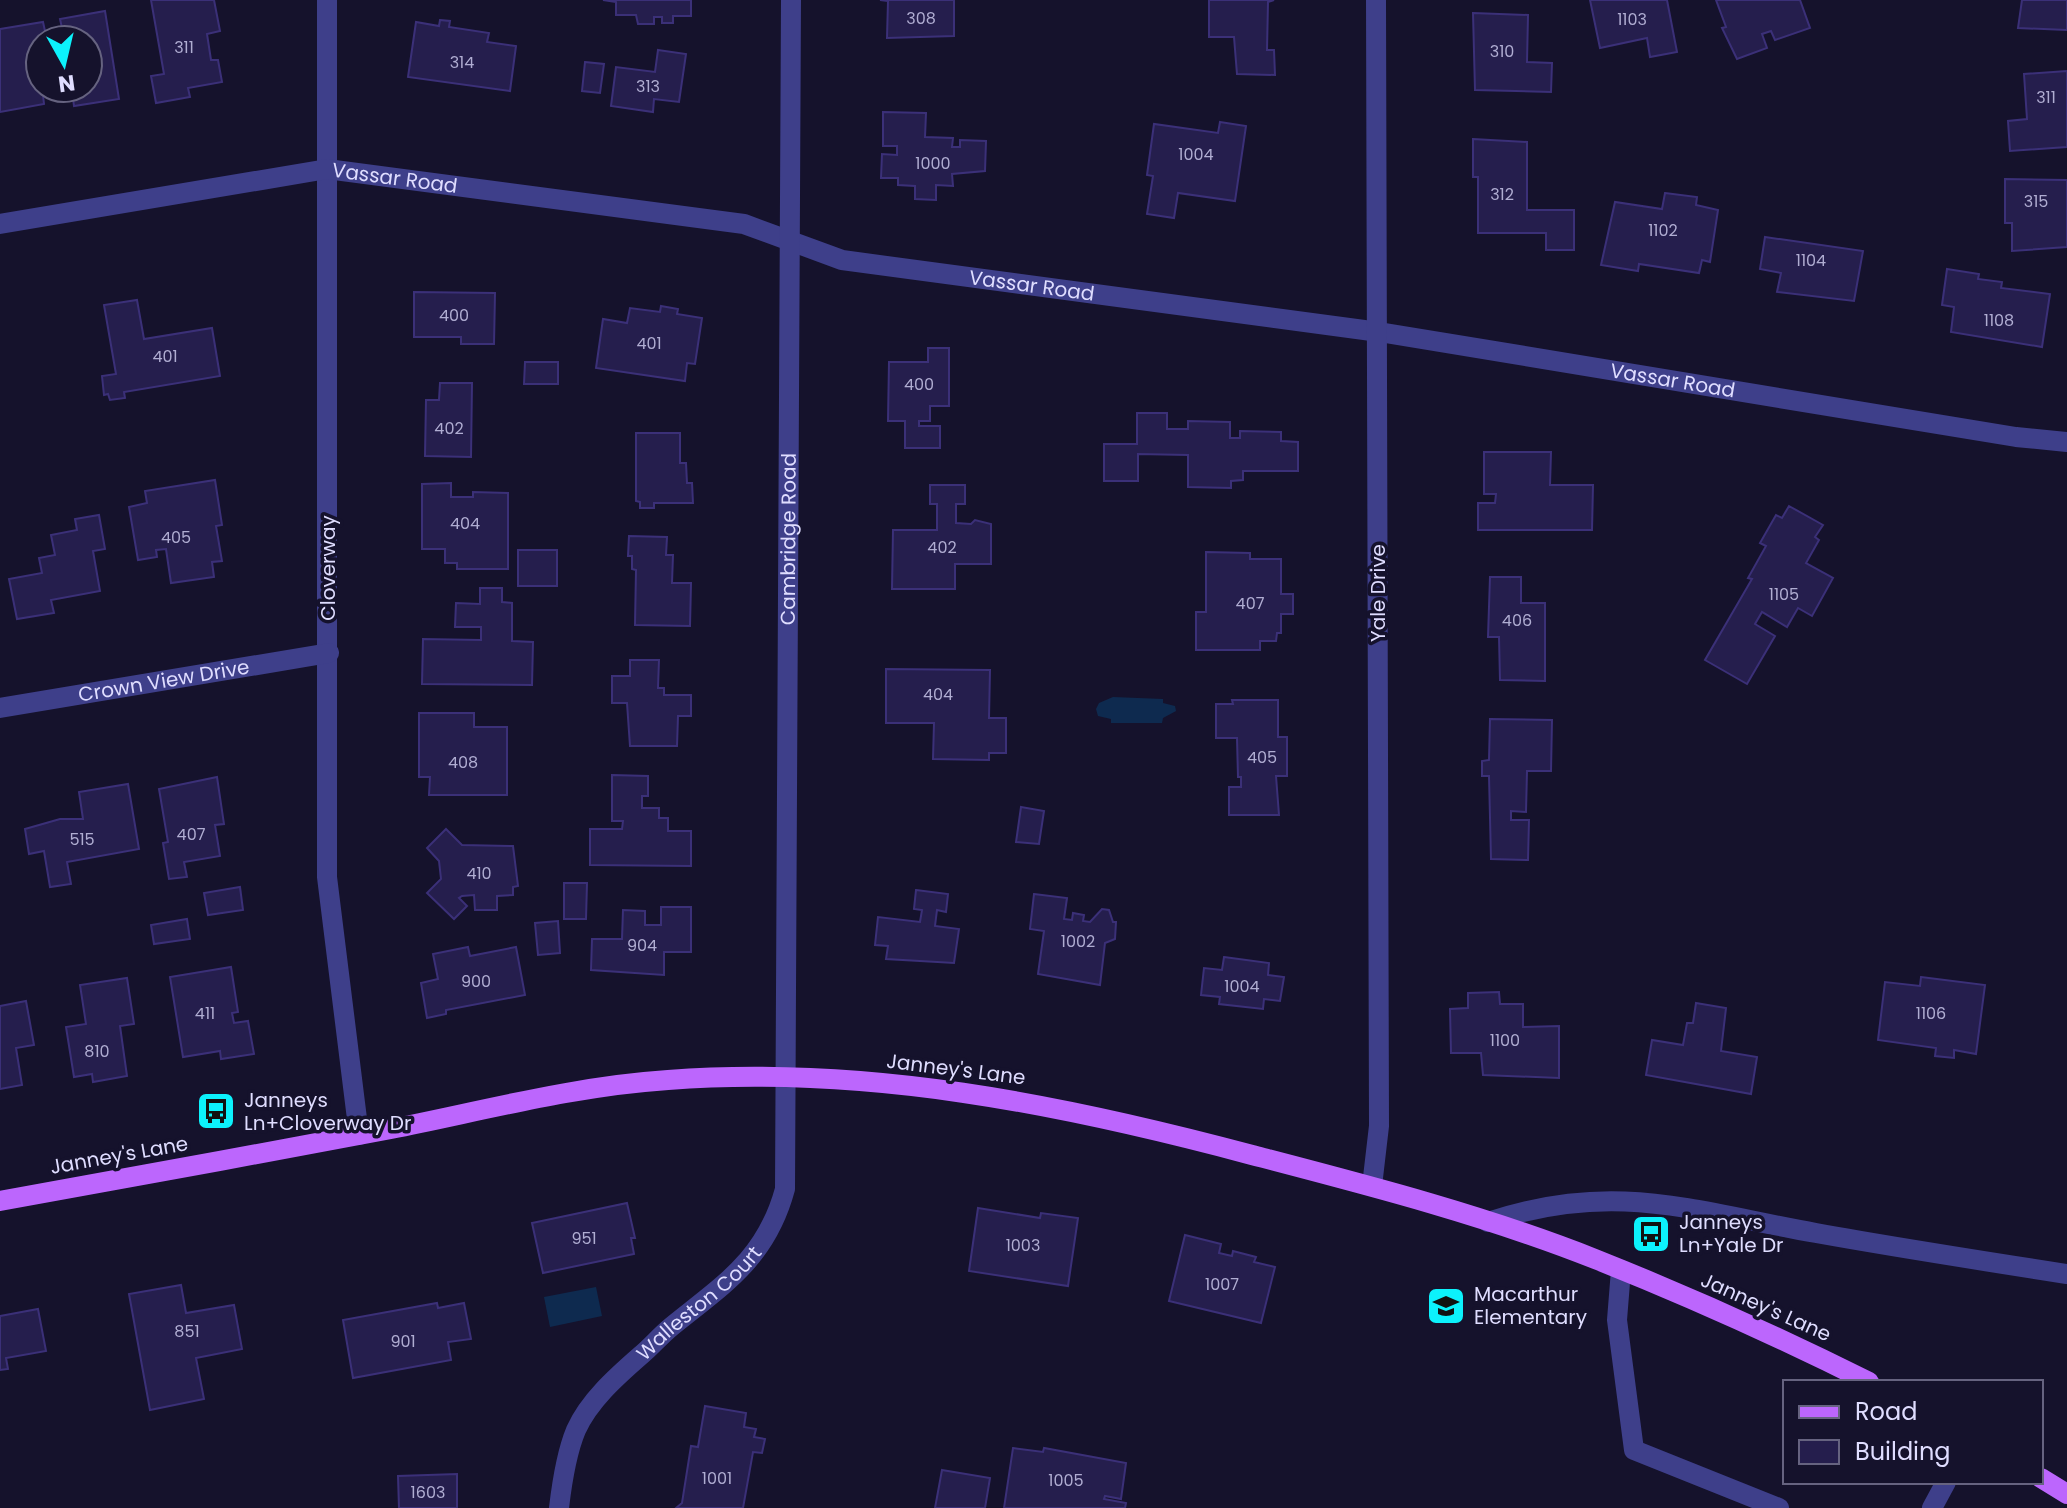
<svg xmlns="http://www.w3.org/2000/svg" width="2067" height="1508" font-family="Poppins,sans-serif">
<style>
.water{fill:#0e2a4f}
.building{fill:#251e4d;stroke:#3b3078;stroke-width:2;fill-rule:evenodd}
.lines{fill:none;stroke-linecap:round;stroke-linejoin:round}
.minor{stroke:#3e3f8a;stroke-width:20}
.major{stroke:#bc66fd;stroke-width:20}
.labels{text-anchor:middle;stroke-width:7;stroke-linejoin:round;paint-order:stroke}
.number-label{font-size:16px;fill:#b0add2}
.street-label{font-size:20px;fill:#dfddff;stroke:#15122c}
.poi-label{font-size:20px;fill:#dfddff;stroke:#15122c;text-anchor:start}
</style>
<rect width="100%" height="100%" fill="#15122c"/>
<g class="water">
<polygon points="1113,697 1163,699 1163,703 1175,706 1176,711 1163,718 1162,723 1111,723 1111,719 1098,716 1096,709 1099,703"/>
<polygon points="596,1287 602,1316 550,1327 544,1297"/>
</g>
<g class="building">
<polygon points="151,0 214,0 220,31 207,34 211,60 218,60 222,82 188,88 190,97 156,103 151,76 164,74"/>
<polygon points="603,0 691,0 691,16 673,16 673,23 662,23 662,17 654,17 654,24 638,24 636,15 616,15 616,2"/>
<polygon points="954,0 954,36 887,38 888,1 880,0"/>
<polygon points="1209,0 1274,0 1268,2 1267,50 1274,50 1275,75 1237,74 1234,37 1209,37"/>
<polygon points="1590,0 1667,0 1677,52 1650,57 1647,38 1600,48"/>
<polygon points="1716,0 1800,0 1810,28 1775,40 1771,31 1762,34 1767,48 1737,59 1722,28 1726,27"/>
<polygon points="2022,0 2067,0 2067,30 2018,28"/>
<path d="M105,11L119,99L74,106L72,90L43,95L44,104L0,112V29L43,22L45,31L62,28L60,19ZM40,40H88V88H40Z"/>
<polygon points="1473,13 1528,15 1527,62 1552,63 1551,92 1475,90"/>
<polygon points="440,20 450,21 449,27 489,33 487,42 516,46 510,91 408,77 416,22 439,26"/>
<polygon points="658,50 686,54 679,102 654,99 653,112 611,106 616,67 655,72"/>
<polygon points="585,62 604,64 600,93 582,91"/>
<polygon points="2067,71 2067,147 2010,151 2008,121 2027,119 2024,74"/>
<polygon points="883,112 926,113 925,137 953,138 952,147 960,147 960,140 986,141 985,171 952,174 953,186 936,185 936,200 915,199 915,186 898,185 898,178 881,178 882,154 897,155 897,146 883,146"/>
<polygon points="1220,122 1246,126 1235,201 1178,193 1174,218 1147,214 1153,176 1147,175 1154,124 1218,133"/>
<polygon points="1473,139 1527,142 1527,210 1574,210 1574,250 1546,250 1546,233 1478,233 1478,177 1473,177"/>
<polygon points="2005,179 2067,180 2067,247 2012,251 2012,223 2005,223"/>
<polygon points="1665,193 1697,197 1696,205 1718,210 1710,262 1702,260 1699,273 1639,264 1638,271 1601,265 1615,202 1662,209"/>
<polygon points="1765,237 1863,251 1854,301 1777,292 1781,273 1760,269"/>
<polygon points="1947,269 1979,274 1978,279 2002,282 2001,288 2050,294 2042,347 1951,332 1954,307 1942,305"/>
<polygon points="414,292 495,293 494,344 461,344 461,337 414,337"/>
<polygon points="137,300 144,339 212,328 220,376 124,392 125,398 110,400 108,394 104,395 102,376 116,374 104,305"/>
<polygon points="661,306 678,309 677,314 702,318 695,364 687,363 685,381 596,368 603,319 627,323 630,308 660,312"/>
<polygon points="928,348 949,348 949,406 930,406 930,421 919,421 919,426 940,426 940,448 905,448 905,421 888,421 889,362 928,362"/>
<polygon points="525,362 558,362 558,384 524,384"/>
<polygon points="440,383 472,383 471,457 425,456 426,400 439,400"/>
<polygon points="1137,413 1167,413 1167,429 1188,429 1188,421 1230,422 1230,438 1240,438 1240,431 1281,432 1281,441 1298,442 1298,471 1243,471 1243,480 1231,481 1231,488 1188,487 1188,455 1138,454 1138,481 1104,481 1104,444 1137,444"/>
<polygon points="636,433 680,433 680,463 686,463 687,483 692,483 693,503 654,503 654,508 640,508 640,502 636,501"/>
<polygon points="1484,452 1551,452 1550,485 1593,485 1592,530 1478,530 1478,503 1495,503 1496,494 1484,494"/>
<polygon points="215,480 222,525 216,526 222,561 212,562 214,577 171,583 166,549 156,550 157,557 138,560 129,507 147,503 145,491"/>
<polygon points="451,483 451,497 473,497 473,492 508,493 508,569 457,569 457,563 445,563 445,549 422,549 422,484"/>
<polygon points="930,485 965,485 965,504 956,504 956,523 971,524 975,520 991,524 991,564 955,564 955,589 892,589 893,530 937,530 937,504 930,504"/>
<polygon points="1789,506 1823,525 1815,537 1819,540 1806,563 1833,578 1812,616 1798,608 1787,627 1762,612 1755,624 1775,636 1747,684 1705,660 1752,579 1748,578 1766,546 1760,543 1776,515 1782,518"/>
<polygon points="99,515 105,549 93,551 100,591 51,600 54,613 17,619 9,579 42,573 39,558 55,555 51,535 77,530 75,519"/>
<polygon points="629,536 667,537 666,555 673,555 672,583 691,583 690,626 635,625 636,570 632,569 632,556 628,556"/>
<rect x="518" y="550" width="39" height="36"/>
<polygon points="1206,552 1250,553 1250,559 1281,559 1281,594 1293,594 1293,614 1281,614 1281,633 1277,633 1276,641 1260,641 1260,650 1196,650 1196,612 1206,612"/>
<polygon points="1490,577 1521,577 1521,603 1545,603 1545,681 1500,680 1499,637 1488,637"/>
<polygon points="480,588 502,588 502,602 512,603 512,641 533,642 532,685 422,684 423,639 481,640 481,627 455,627 456,603 480,604"/>
<polygon points="630,660 659,660 658,688 664,688 664,695 691,695 691,716 678,716 677,746 630,746 627,703 612,703 612,676 630,676"/>
<polygon points="886,669 990,670 989,718 1006,718 1006,753 989,753 989,760 933,759 934,723 886,723"/>
<polygon points="1232,700 1278,700 1278,737 1287,737 1287,776 1276,776 1279,815 1229,815 1229,787 1241,787 1241,777 1238,777 1237,738 1216,738 1216,704 1233,704"/>
<polygon points="419,713 474,713 474,727 507,727 507,795 429,795 430,777 419,777"/>
<polygon points="1490,719 1552,720 1551,771 1527,771 1526,812 1511,811 1511,820 1529,820 1528,860 1491,859 1489,776 1482,776 1482,761 1489,760"/>
<polygon points="612,775 648,776 648,796 642,796 642,808 659,808 659,818 668,818 668,831 691,831 691,866 590,865 590,829 622,829 623,821 612,821"/>
<polygon points="217,777 224,824 215,825 220,856 184,862 187,877 169,879 163,843 168,842 159,789"/>
<polygon points="128,784 139,849 67,862 71,884 50,887 44,851 29,854 25,829 60,819 83,819 79,792"/>
<polygon points="1021,807 1044,811 1039,844 1016,842"/>
<polygon points="446,829 462,845 513,846 518,886 513,887 513,895 497,896 497,910 475,910 474,895 462,896 459,898 467,906 454,919 427,893 441,879 439,861 427,848"/>
<polygon points="564,883 587,883 586,919 564,919"/>
<polygon points="240,887 243,910 208,915 204,893"/>
<polygon points="916,890 948,894 946,912 937,910 935,926 959,929 954,963 886,959 888,946 875,945 878,917 920,922 922,910 914,909"/>
<polygon points="1034,894 1067,898 1064,919 1072,920 1073,913 1084,915 1083,921 1090,922 1102,909 1109,910 1113,922 1116,922 1115,939 1105,943 1100,985 1038,974 1044,931 1030,929"/>
<polygon points="661,907 691,907 691,952 664,952 664,975 591,970 592,939 622,939 623,910 645,911 645,925 661,925"/>
<polygon points="187,919 190,939 154,944 151,925"/>
<polygon points="558,921 560,953 538,955 535,923"/>
<polygon points="468,947 470,956 516,947 525,995 446,1010 446,1014 427,1018 421,983 438,979 433,954"/>
<polygon points="1224,957 1269,963 1268,975 1284,977 1280,1001 1264,999 1263,1009 1219,1004 1220,997 1201,995 1204,968 1222,970"/>
<polygon points="231,967 238,1012 232,1013 234,1023 248,1021 254,1054 221,1059 220,1051 183,1057 170,977"/>
<polygon points="1921,977 1985,985 1976,1054 1954,1050 1954,1058 1935,1056 1936,1048 1878,1040 1885,982 1920,986"/>
<polygon points="127,978 134,1024 120,1026 127,1076 93,1082 92,1074 74,1077 66,1027 86,1024 80,985"/>
<polygon points="1499,992 1500,1004 1523,1004 1523,1027 1559,1026 1559,1078 1483,1075 1481,1053 1451,1053 1450,1009 1468,1008 1468,993"/>
<polygon points="26,1001 34,1045 16,1048 22,1085 0,1089 0,1006"/>
<polygon points="1696,1003 1726,1008 1721,1051 1757,1057 1751,1094 1646,1075 1652,1040 1683,1045 1687,1023 1693,1023"/>
<polygon points="627,1203 635,1238 631,1238 634,1254 543,1273 532,1223"/>
<polygon points="978,1208 1040,1218 1041,1213 1078,1218 1068,1286 969,1271"/>
<polygon points="1185,1235 1221,1244 1219,1253 1232,1256 1233,1251 1256,1257 1254,1262 1275,1267 1261,1323 1169,1301"/>
<polygon points="181,1285 186,1313 234,1305 242,1349 196,1358 204,1399 150,1410 129,1294"/>
<polygon points="437,1303 438,1308 464,1303 471,1339 448,1342 451,1360 353,1378 343,1320"/>
<polygon points="38,1309 46,1351 6,1358 8,1369 0,1370 0,1316"/>
<polygon points="705,1406 746,1413 744,1427 756,1429 754,1437 765,1439 762,1453 753,1452 743,1508 676,1508 682,1503 691,1446 698,1447"/>
<polygon points="1013,1448 1043,1452 1044,1448 1126,1463 1121,1499 1105,1496 1104,1499 1126,1503 1125,1508 1004,1508"/>
<polygon points="942,1470 990,1478 985,1508 935,1508"/>
<polygon points="457,1474 457,1508 399,1508 398,1476"/>
</g>
<g class="lines">
<g class="minor">
<polyline points="327,0 327,877 359,1135"/>
<path id="s1" d="M0,224L327,169L744,224L842,260L1379,332L2016,437L2067,442"/>
<path id="s2" d="M0,708L329,653"/>
<polyline points="1372,1186 1379,1126 1376,0"/>
<path d="M1488,1222C1614,1180 1692,1211 1816,1233C1899,1248 1983,1261 2067,1274"/>
<polyline points="1621,1270 1617,1320 1634,1450 1779,1508"/>
<path id="s3" d="M559,1508C562,1482 566,1454 576,1430C589,1401 616,1377 640,1356C651,1347 660,1336 671,1327C724,1284 766,1259 785,1189L791,0"/>
<polyline points="1932,1508 1946,1482"/>
</g>
<g class="major">
<path d="M0,1201C130,1177 261,1154 391,1129C482,1111 575,1086 668,1080C866,1065 1061,1104 1252,1155C1367,1185 1484,1215 1595,1259C1688,1296 1779,1337 1869,1382"/>
<polyline points="2041,1478 2067,1494"/>
</g>
</g>
<defs>
<symbol id="bus-square" viewBox="-11 -11 22 22"><rect x="-9" y="-9" width="18" height="18" rx="4" fill="#0cf2fc" stroke="#15122c"/><path d="M-5-6H5V4H4V6H2V4H-2V6H-4V4H-5ZM-3.5-4V0h7V-4ZM-3.5 1.2v1.5H-2V1.2ZM2 1.2v1.5H3.5V1.2Z" fill="#111"/></symbol>
<symbol id="school-square" viewBox="-11 -11 22 22"><rect x="-9" y="-9" width="18" height="18" rx="4" fill="#0cf2fc" stroke="#15122c"/><path d="M0-5L7-2L0 1L-7-2ZM-4 1L0 2.5L4 1V4Q0 6-4 4Z" fill="#111"/></symbol>
</defs>
<g fill-rule="evenodd">
<use href="#bus-square" x="194" y="1089" width="44" height="44"/>
<use href="#bus-square" x="1629" y="1212" width="44" height="44"/>
<use href="#school-square" x="1424" y="1284" width="44" height="44"/>
</g>
<g class="labels">
<g class="number-label">
<text x="921" y="24">308</text>
<text x="1632" y="25">1103</text>
<text x="184" y="53">311</text>
<text x="1502" y="57">310</text>
<text x="462" y="68">314</text>
<text x="648" y="92">313</text>
<text x="2046" y="103">311</text>
<text x="1196" y="160">1004</text>
<text x="933" y="169">1000</text>
<text x="1502" y="200">312</text>
<text x="2036" y="207">315</text>
<text x="1663" y="236">1102</text>
<text x="1811" y="266">1104</text>
<text x="454" y="321">400</text>
<text x="1999" y="326">1108</text>
<text x="649" y="349">401</text>
<text x="165" y="362">401</text>
<text x="919" y="390">400</text>
<text x="449" y="434">402</text>
<text x="465" y="529">404</text>
<text x="176" y="543">405</text>
<text x="942" y="553">402</text>
<text x="1784" y="600">1105</text>
<text x="1250" y="609">407</text>
<text x="1517" y="626">406</text>
<text x="938" y="700">404</text>
<text x="1262" y="763">405</text>
<text x="463" y="768">408</text>
<text x="191" y="840">407</text>
<text x="82" y="845">515</text>
<text x="479" y="879">410</text>
<text x="1078" y="947">1002</text>
<text x="642" y="951">904</text>
<text x="476" y="987">900</text>
<text x="1242" y="992">1004</text>
<text x="205" y="1019">411</text>
<text x="1931" y="1019">1106</text>
<text x="1505" y="1046">1100</text>
<text x="97" y="1057">810</text>
<text x="584" y="1244">951</text>
<text x="1023" y="1251">1003</text>
<text x="1222" y="1290">1007</text>
<text x="187" y="1337">851</text>
<text x="403" y="1347">901</text>
<text x="717" y="1484">1001</text>
<text x="1066" y="1486">1005</text>
<text x="428" y="1498">1603</text>
</g>
<g class="street-label">
<text dy="7" stroke="none"><textPath href="#s1" startOffset="400">Vassar Road</textPath></text>
<text dy="7" stroke="none"><textPath href="#s1" startOffset="1048">Vassar Road</textPath></text>
<text dy="7" stroke="none"><textPath href="#s1" startOffset="1696">Vassar Road</textPath></text>
<text dy="7" stroke="none"><textPath href="#s3" startOffset="1054">Cambridge Road</textPath></text>
<text transform="translate(328 568) rotate(-90)" y="7">Cloverway</text>
<text transform="translate(1378 593) rotate(-90)" y="7">Yale Drive</text>
<text dy="7" stroke="none"><textPath href="#s2" startOffset="166">Crown View Drive</textPath></text>
<text transform="translate(956 1069) rotate(7)" y="7">Janney's Lane</text>
<text transform="translate(119 1155) rotate(-10)" y="7">Janney's Lane</text>
<text dy="7" stroke="none"><textPath href="#s3" startOffset="258">Walleston Court</textPath></text>
<text transform="translate(1766 1307) rotate(24)" y="7">Janney's Lane</text>
</g>
<g class="poi-label">
<text x="244" y="1107">Janneys<tspan x="244" dy="23">Ln+Cloverway Dr</tspan></text>
<text x="1679" y="1229">Janneys<tspan x="1679" dy="23">Ln+Yale Dr</tspan></text>
<text x="1474" y="1301">Macarthur<tspan x="1474" dy="23">Elementary</tspan></text>
</g>
</g>
<rect x="1783" y="1380" width="260" height="104" fill="#15122c" stroke="#666380" stroke-width="2"/>
<rect x="1799" y="1406" width="40" height="12" fill="#bc66fd" stroke="#666380" stroke-width="2"/>
<text x="1855" y="1420" font-size="24" fill="#dfddff">Road</text>
<rect x="1799" y="1440" width="40" height="24" fill="#251e4d" stroke="#666380" stroke-width="2"/>
<text x="1855" y="1460" font-size="24" fill="#dfddff">Building</text>
<g transform="translate(64 64) rotate(172)"><circle r="38" fill="#15122c" stroke="#666380" stroke-width="2"/>
<path d="M0-6L14 30L0 20L-14 30Z" fill="#0cf2fc"/>
<text y="-12" font-size="22" font-weight="bold" text-anchor="middle" fill="#dfddff">N</text>
</g>
</svg>
